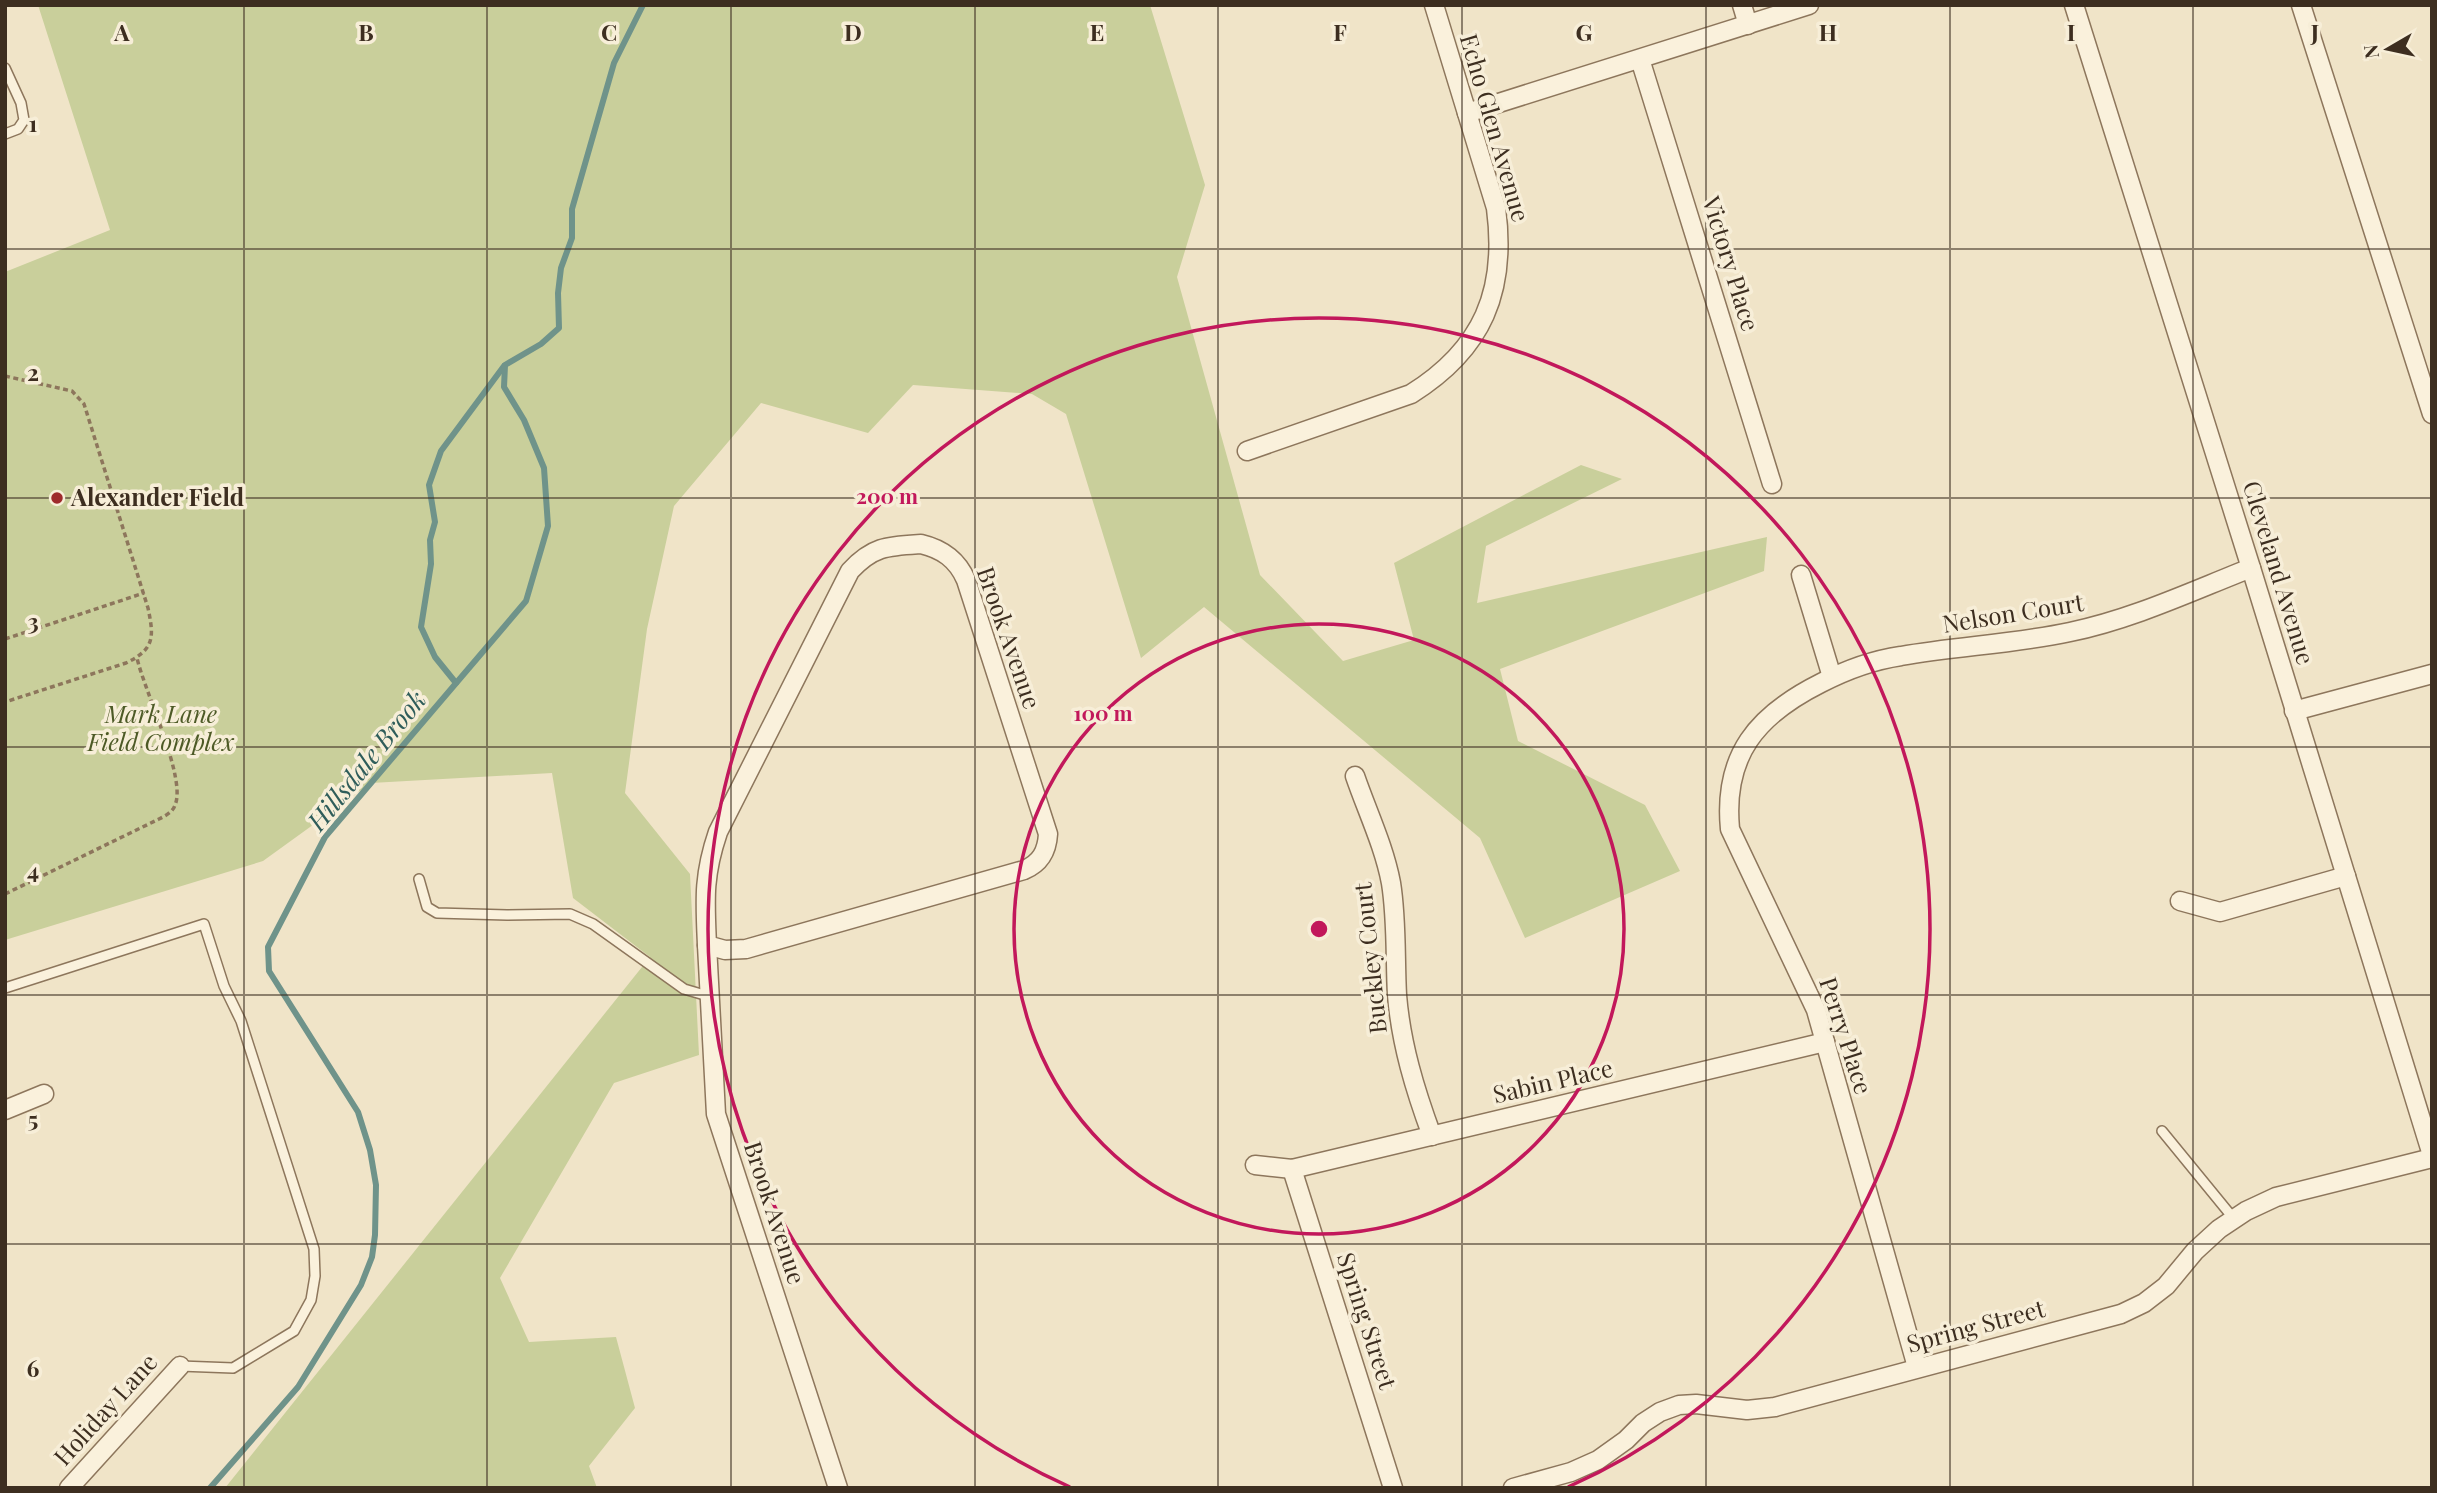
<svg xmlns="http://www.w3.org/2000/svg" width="2437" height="1493" font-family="'Playfair Display',serif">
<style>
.green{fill:#c9cf9b}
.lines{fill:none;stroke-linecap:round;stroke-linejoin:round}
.stream{stroke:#6f938a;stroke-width:6}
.lane-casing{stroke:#8d765c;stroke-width:12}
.street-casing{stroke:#8d765c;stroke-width:21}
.path{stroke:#8d765c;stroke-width:3.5;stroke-dasharray:5 3.5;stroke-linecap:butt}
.lane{stroke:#faf1dc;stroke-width:9}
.street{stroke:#faf1dc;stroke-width:18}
.grid{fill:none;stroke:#3d2e20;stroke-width:2;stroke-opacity:0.55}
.ring{fill:none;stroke:#c2185b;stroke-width:3.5}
.poi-dot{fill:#9e2a2b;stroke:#f7eed8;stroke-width:2.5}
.labels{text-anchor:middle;stroke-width:7;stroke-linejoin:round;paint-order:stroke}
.street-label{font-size:24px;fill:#3d2e20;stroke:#f7eed8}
.poi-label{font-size:24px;font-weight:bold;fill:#3d2e20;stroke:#f7eed8;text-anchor:start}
.park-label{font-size:24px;font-style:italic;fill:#4d5a26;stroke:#f7eed8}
.water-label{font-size:26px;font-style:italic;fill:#2f5d5a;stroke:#f7eed8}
.grid-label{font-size:23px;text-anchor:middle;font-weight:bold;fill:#3d2e20;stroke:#f7eed8;stroke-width:7;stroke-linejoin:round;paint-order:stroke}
.centre{fill:#c2185b;stroke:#f7eed8;stroke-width:3.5}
.ring-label{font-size:21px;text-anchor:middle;font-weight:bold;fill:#c2185b;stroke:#f7eed8;stroke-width:7;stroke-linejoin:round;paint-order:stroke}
</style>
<rect width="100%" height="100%" fill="#f0e4c8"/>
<polygon class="green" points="38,5 1150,5 1205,185 1177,277 1260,575 1343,661 1414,640 1394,563 1581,465 1622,479 1486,546 1477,603 1767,537 1764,571 1500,669 1518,741 1645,805 1680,871 1525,938 1480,838 1204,607 1141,658 1066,414 1032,394 913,385 868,433 761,403 674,506 647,629 625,793 690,874 699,1055 614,1083 500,1278 529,1342 616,1337 635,1408 589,1466 597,1488 225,1488 650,957 573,898 552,773 371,783 263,861 5,940 5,272 110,230"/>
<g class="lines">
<g class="stream">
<polyline points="456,683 435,657 421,627 431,564 430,540 435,522 429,485 441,451 504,366"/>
<polyline points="210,1488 298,1387 361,1285 372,1257 375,1235 376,1185 370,1150 358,1112 269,971 268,947 325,837 526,601 548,526 544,468 524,420 504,387 505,365 541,344 559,328 558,293 561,268 572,238 572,209 614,63 643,5"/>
</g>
<defs>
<g id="lane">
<polyline points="5,68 21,103 24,120 18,129 5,134"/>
<polyline points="419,879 427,907 437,913 507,915 570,914 593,924 684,989 708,996"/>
<polyline points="5,988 204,924 224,986 241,1021 314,1249 315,1276 311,1300 294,1331 233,1368 180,1366"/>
<polyline points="2162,1131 2234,1219"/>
</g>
<g id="street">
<polyline points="1742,5 1748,25"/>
<polyline points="2074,5 2251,568 2432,1155"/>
<polyline points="2301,5 2432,414"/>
<polyline points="1640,59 1772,484"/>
<polyline points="1467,113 1809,5"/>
<path d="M1247,451L1411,394C1483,349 1507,291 1496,208L1434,5"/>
<path d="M921,544C942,549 957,559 966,580L1048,834C1047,851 1041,863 1024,870L746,949L725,950L707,945C705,900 703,876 718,832L850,571C873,546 888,546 921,544Z"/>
<polyline points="1801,575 1832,677"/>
<polyline points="2294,711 2432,674"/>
<path d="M1355,776C1367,811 1384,846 1391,883C1397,920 1395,958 1397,995C1401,1044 1415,1090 1432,1136"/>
<polyline points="2180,901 2220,912 2346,876"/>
<polyline points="707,945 716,1114 838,1488"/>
<polyline points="5,1110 44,1094"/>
<polyline points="1255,1165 1292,1169 1825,1042"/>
<polyline points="1292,1169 1393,1488"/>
<path d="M1917,1367L1816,1010L1730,829C1723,755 1757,715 1821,683C1846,670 1874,660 1901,656C1958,646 2014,644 2070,632C2133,619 2192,591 2251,568"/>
<polyline points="69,1488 180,1366"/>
<polyline points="1513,1488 1571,1472 1598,1460 1626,1440 1643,1423 1660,1412 1679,1405 1696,1404 1747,1410 1775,1407 2121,1314 2144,1303 2166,1286 2195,1251 2219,1229 2246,1211 2276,1197 2432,1158"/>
</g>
</defs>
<use href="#lane" class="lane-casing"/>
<use href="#street" class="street-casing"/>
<g class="path">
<path d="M5,376L72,391L84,404L148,608C154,637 155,649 126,663L5,702"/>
<polyline points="5,639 144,593"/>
<path d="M5,894L159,819C165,816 173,812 175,805C187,779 144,690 137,658"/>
</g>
<use href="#lane" class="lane"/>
<use href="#street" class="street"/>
</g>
<path class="grid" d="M244,5V1488M487,5V1488M731,5V1488M975,5V1488M1218,5V1488M1462,5V1488M1706,5V1488M1950,5V1488M2193,5V1488M5,249H2432M5,498H2432M5,747H2432M5,995H2432M5,1244H2432"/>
<g class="ring">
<circle cx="1319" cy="929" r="305"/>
<path d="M1070 1487A611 611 0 1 1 1568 1487"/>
</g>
<circle class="poi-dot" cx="57" cy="498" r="7"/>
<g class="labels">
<g class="street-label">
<text transform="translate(1494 128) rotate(74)" y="8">Echo Glen Avenue</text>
<text transform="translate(1730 264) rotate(73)" y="8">Victory Place</text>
<text transform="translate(2278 573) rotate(73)" y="8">Cleveland Avenue</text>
<text transform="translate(2013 614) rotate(-9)" y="8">Nelson Court</text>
<text transform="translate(1008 638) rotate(71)" y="8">Brook Avenue</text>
<text transform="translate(1371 958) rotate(-96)" y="8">Buckley Court</text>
<text transform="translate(1845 1036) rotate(72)" y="8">Perry Place</text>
<text transform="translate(1553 1082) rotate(-13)" y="8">Sabin Place</text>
<text transform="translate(774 1213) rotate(72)" y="8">Brook Avenue</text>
<text transform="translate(1366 1321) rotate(72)" y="8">Spring Street</text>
<text transform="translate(1976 1327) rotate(-15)" y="8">Spring Street</text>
<text transform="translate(106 1410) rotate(-48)" y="8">Holiday Lane</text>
</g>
<g class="poi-label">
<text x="71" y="506">Alexander Field</text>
</g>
<g class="park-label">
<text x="161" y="723">Mark Lane<tspan x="161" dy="28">Field Complex</tspan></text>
</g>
<g class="water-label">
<text transform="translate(367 761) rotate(-51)" y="9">Hillsdale Brook</text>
</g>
</g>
<g class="grid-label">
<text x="122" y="41">A</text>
<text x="366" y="41">B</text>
<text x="609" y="41">C</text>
<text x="853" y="41">D</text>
<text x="1097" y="41">E</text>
<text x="1340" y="41">F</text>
<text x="1584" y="41">G</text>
<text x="1828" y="41">H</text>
<text x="2071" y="41">I</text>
<text x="2315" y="41">J</text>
<text x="33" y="132">1</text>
<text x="33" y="381">2</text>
<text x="33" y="630">3</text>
<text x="33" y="879">4</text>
<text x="33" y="1128">5</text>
<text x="33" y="1377">6</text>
</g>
<circle cx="1319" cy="929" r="10" class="centre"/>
<g class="ring-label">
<text x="887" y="504">200 m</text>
<text x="1103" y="721">100 m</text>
</g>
<rect width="2437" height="1493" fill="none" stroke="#3d2e20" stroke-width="14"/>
<g transform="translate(2388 49) rotate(261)" stroke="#f7eed8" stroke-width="5" paint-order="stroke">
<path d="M0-5L12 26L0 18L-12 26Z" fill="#3d2e20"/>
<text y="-10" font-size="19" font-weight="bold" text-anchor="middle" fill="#3d2e20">N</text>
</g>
</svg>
